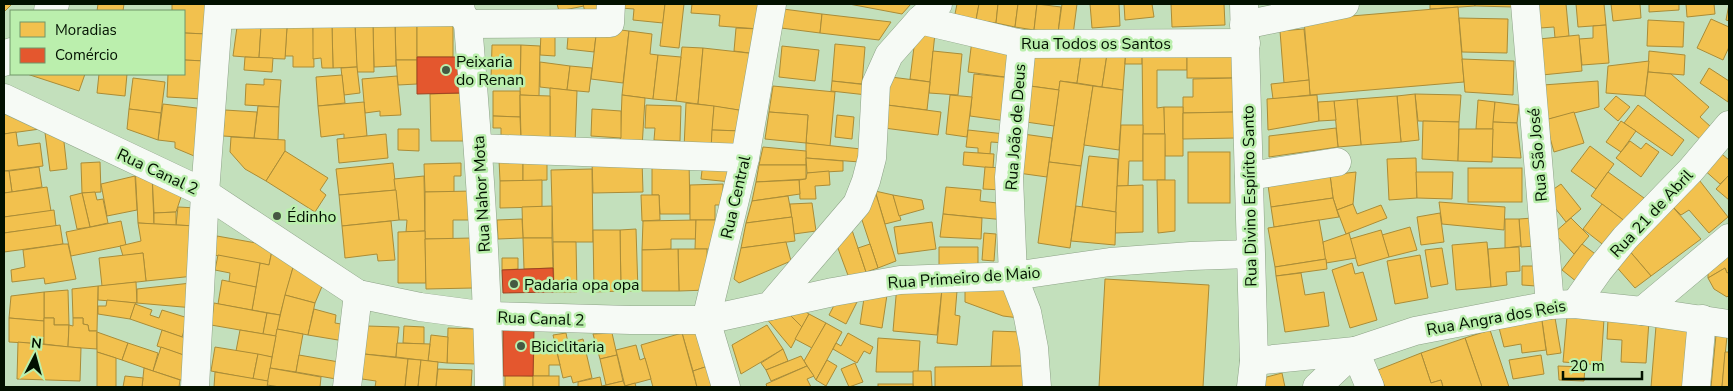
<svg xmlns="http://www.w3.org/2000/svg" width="1733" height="391" font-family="'Nunito Sans',sans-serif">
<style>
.homes{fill:#f2c14e;stroke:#aa8c37}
.shops{fill:#e4572e;stroke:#a04220}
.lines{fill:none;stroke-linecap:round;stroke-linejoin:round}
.minor-casing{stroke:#8da387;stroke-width:29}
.minor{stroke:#f6faf5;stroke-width:28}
.poi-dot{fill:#465942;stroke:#bbefad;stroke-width:2}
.labels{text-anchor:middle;stroke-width:5;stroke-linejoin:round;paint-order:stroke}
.street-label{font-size:16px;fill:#021100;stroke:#bbefad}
.poi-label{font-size:16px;fill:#021100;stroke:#bbefad;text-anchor:start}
</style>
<rect width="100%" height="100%" fill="#c3e0bc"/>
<g class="homes">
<polygon points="4,4 12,4 4,12"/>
<polygon points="98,4 124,4 123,11 97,11"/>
<polygon points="172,4 209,4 207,34 184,33 184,11 172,11"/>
<polygon points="557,4 583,4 584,6 559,11"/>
<polygon points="583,4 606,4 607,12 585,12"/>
<polygon points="621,4 665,4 663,23 633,20 634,9 621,8"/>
<polygon points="665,4 684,4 679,48 660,46"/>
<polygon points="692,4 761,4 759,29 719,26 720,15 691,13"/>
<polygon points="849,4 911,4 902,14"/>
<polygon points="957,4 979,4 976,20 955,14"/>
<polygon points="979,4 998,4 996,23 976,20"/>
<polygon points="998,4 1018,4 1015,27 996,23"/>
<polygon points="1018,4 1037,4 1034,30 1015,27"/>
<polygon points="1037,4 1061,7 1058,33 1034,30"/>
<polygon points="1062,4 1077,4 1073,35 1058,33"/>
<polygon points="1090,4 1119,4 1120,26 1092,28"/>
<polygon points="1124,4 1152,4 1154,17 1125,20"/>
<polygon points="1171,4 1224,4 1225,25 1172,27"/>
<polygon points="1430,4 1475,4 1475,6 1430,9"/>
<polygon points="1475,4 1514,4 1514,7 1475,6"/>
<polygon points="1536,4 1566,4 1569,36 1555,38 1554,27 1540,28"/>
<polygon points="1576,4 1604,4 1606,25 1578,27"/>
<polygon points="1611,4 1640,4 1641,18 1613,21"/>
<polygon points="1649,4 1679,4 1679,10 1649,12"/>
<polygon points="1686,4 1714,4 1715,14 1687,17"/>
<polygon points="1729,4 1729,21 1726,20"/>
<polygon points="1458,7 1464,82 1310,95 1304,20"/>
<polygon points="783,9 822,14 820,33 781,28"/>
<polygon points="822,14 891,22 879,40 820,33"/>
<polygon points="1459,18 1508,19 1507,53 1462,52"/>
<polygon points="1711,19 1729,27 1729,47 1723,60 1697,48"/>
<polygon points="1648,20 1684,22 1683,47 1647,46"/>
<polygon points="395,24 417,25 417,60 396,60"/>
<polygon points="395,24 396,66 374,67 373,25"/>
<polygon points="453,24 453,57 417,57 417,25"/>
<polygon points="569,24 597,27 594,52 567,49"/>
<polygon points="355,25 373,25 374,72 357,72"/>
<polygon points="355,25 357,67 333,68 332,26"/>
<polygon points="1606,25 1609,63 1582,65 1579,39 1593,38 1593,26"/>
<polygon points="313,26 314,67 293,67 293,56 285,56 287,27"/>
<polygon points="313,26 332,26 333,68 322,68 321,58 313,59"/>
<polygon points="237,27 261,27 259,58 233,56"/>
<polygon points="261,27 287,27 285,59 259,58"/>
<polygon points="597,27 629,31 623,83 591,79"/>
<polygon points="736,28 759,29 757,54 734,51"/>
<polygon points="1304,29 1309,80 1284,83 1280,31"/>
<polygon points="629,31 652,34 650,54 658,55 653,99 622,95"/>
<polygon points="916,31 935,33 930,82 910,79"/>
<polygon points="184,33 207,34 205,61 184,60"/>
<polygon points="541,33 555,33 555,56 540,55"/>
<polygon points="1579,35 1582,71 1542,75 1539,39"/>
<polygon points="972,40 1015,50 1012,78 968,72"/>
<polygon points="835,44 865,47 862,84 832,81"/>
<polygon points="492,45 521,45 520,81 491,80"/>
<polygon points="521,45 540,46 539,96 520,95"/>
<polygon points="782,46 819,50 815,81 779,77"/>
<polygon points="682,47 703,48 698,104 676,101"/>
<polygon points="703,48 757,54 745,111 698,104"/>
<polygon points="1082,48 1077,83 1060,81 1059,90 1030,86 1036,49"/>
<polygon points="1082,48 1108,48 1102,87 1077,83"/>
<polygon points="1108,48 1126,48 1123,90 1102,87"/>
<polygon points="1126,48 1142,48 1142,64 1125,64"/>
<polygon points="1142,48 1187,48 1187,70 1157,70 1157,108 1164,107 1165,134 1143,134"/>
<rect x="1187" y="48" width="47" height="30"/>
<polygon points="933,51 962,54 958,95 929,93"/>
<polygon points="1649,51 1685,55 1684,75 1648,72"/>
<polygon points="658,55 681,57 676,101 653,99"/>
<polygon points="245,57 273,58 272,72 244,70"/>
<polygon points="1462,59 1514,61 1513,95 1465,92"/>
<polygon points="184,60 205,61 203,99 167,97 168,74 184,74"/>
<polygon points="396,60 417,60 417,84 398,85"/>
<polygon points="1649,61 1645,96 1606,93 1608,66"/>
<polygon points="540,62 570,66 567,90 540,87"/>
<polygon points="570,66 592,68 589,92 567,90"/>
<polygon points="357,67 360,93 344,95 341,68"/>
<polygon points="1709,68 1729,81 1728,102 1700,83"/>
<polygon points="1648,72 1671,74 1709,107 1700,117 1711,127 1700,139 1645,96"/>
<polygon points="27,74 85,74 79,91"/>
<polygon points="99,74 127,74 125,96 97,93"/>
<polygon points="974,74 1012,78 1007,121 970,116"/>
<polygon points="342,75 345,103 318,106 316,77"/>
<polygon points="397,76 401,115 380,116 380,111 365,113 362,79"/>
<polygon points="891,77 930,82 927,110 887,105"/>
<polygon points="133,78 165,82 161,113 129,109"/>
<polygon points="1234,78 1235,112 1183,113 1183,97 1193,97 1193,79"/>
<polygon points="264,79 281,80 279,107 245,105 246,84 264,85"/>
<polygon points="1309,80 1310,95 1273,99 1271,84"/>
<polygon points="832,81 868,85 867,95 831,91"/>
<polygon points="1060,81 1093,86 1081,166 1049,162"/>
<polygon points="1598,81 1599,107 1545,120 1543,85"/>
<polygon points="773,86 835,92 830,146 806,143 808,115 769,112"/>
<polygon points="1030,86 1059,90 1054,126 1026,122"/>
<polygon points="1093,86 1123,90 1119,150 1084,145"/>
<polygon points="550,88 577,91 575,144 550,143"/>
<polygon points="493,91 520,91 520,117 493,116"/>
<polygon points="463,93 464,141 431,141 430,94"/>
<polygon points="1415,94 1461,95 1459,122 1418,121"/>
<polygon points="1415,94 1419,140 1401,142 1397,96"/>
<polygon points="520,95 550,96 550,143 521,141"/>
<polygon points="622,95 645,98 642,148 620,147"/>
<polygon points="950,95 972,97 967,137 946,134"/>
<polygon points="1317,95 1319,121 1268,130 1267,99"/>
<polygon points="1397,96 1401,142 1361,145 1357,99"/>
<polygon points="1616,96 1630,107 1618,121 1604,109"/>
<polygon points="1357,99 1361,145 1338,147 1334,101"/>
<polygon points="1478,100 1495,102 1493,129 1476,129"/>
<polygon points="1334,101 1336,120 1319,121 1318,102"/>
<polygon points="364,102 367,136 344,139 344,134 321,137 318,106"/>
<polygon points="1495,102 1519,105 1517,123 1493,122"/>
<polygon points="686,103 714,106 711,150 684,149"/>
<polygon points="163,104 205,109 199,158 175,148 175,142 158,140"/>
<polygon points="646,105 681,106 680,141 654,140 655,128 645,128"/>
<polygon points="887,105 941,112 938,135 884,128"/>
<polygon points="1638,105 1684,140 1672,156 1624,123"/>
<polygon points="4,106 40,129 4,134"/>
<polygon points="258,106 279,107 278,140 254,138"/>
<polygon points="714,106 745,111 742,131 712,130"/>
<polygon points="1164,107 1183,107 1183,156 1165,156"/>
<polygon points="129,109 161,113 158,140 127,129"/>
<polygon points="592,109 621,111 621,138 591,136"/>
<polygon points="225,110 257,112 254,138 223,136"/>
<polygon points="769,112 808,115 806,143 765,139"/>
<polygon points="1235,112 1236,138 1183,139 1183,113"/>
<polygon points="1574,112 1584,143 1554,152 1545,120"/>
<polygon points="837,115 854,117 852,139 835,137"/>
<polygon points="493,116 520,117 521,141 501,140 501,128 493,128"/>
<polygon points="1423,121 1459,122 1458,161 1422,159"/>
<polygon points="1621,121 1636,131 1621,152 1606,142"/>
<polygon points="1493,122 1517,123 1521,158 1492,157"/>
<polygon points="44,125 63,133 67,169 50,171"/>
<polygon points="1121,125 1143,125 1143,161 1129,161 1128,186 1117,186"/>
<polygon points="1336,128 1338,147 1269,157 1269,136"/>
<polygon points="398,129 419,129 419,151 398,150"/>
<polygon points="1459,129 1493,129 1492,162 1458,161"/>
<polygon points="712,130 742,131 740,152 711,150"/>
<polygon points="968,130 1005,134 1005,143 991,142 990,154 978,153 978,148 966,147"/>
<polygon points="16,132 18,146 40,143 43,166 4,171 4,134"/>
<polygon points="386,134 388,158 339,163 337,139"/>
<polygon points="1023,134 1052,138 1047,177 1018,173"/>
<rect x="1143" y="134" width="22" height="46"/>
<polygon points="231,137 285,140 285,151 266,181 245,169 230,152"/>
<polygon points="1630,141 1641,149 1646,143 1659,152 1641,177 1616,158"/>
<polygon points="806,143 861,149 860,162 806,158"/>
<polygon points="1590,146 1614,164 1596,189 1571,171"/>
<polygon points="763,147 806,151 806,165 759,165"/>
<polygon points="1717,150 1729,160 1729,175 1720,184 1702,168"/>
<polygon points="285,151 328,178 320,190 326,195 315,212 266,181"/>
<polygon points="964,152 994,154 993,168 963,165"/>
<rect x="1188" y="152" width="42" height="51"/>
<polygon points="1089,156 1118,159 1116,212 1082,207"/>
<polygon points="806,158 843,161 843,171 807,173"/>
<polygon points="1416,158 1417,198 1389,200 1387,159"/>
<polygon points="523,159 523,181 500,181 499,160"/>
<polygon points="523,159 547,159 547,180 523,181"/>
<polygon points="642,160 643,192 593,193 592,161"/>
<polygon points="652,160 689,160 690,214 660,214 659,195 652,195"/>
<polygon points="100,162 101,192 82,193 81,163"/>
<polygon points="703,162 732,165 731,182 701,179"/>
<polygon points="1049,162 1081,166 1070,248 1038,243"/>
<polygon points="393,163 396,190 339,195 336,169"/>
<polygon points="461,163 461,176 454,176 454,192 425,192 424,164"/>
<polygon points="759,165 806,165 806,179 756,182"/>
<polygon points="135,166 152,174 154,224 138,223"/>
<polygon points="39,167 42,187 12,192 9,171"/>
<polygon points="985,167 1004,168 1002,190 983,189"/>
<rect x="1468" y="168" width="54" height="34"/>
<polygon points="592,169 593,242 553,242 551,170"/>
<polygon points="4,171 9,171 12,192 4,193"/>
<polygon points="829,171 830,185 815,186 816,199 800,199 799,180 806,179 807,173"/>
<polygon points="1356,172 1353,204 1337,210 1333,198 1330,175"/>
<polygon points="1416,172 1453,172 1452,199 1417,198"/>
<polygon points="1608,172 1644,198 1626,222 1591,196"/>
<polygon points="152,174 184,188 176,212 154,213"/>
<polygon points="1330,175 1333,198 1271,207 1268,185"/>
<polygon points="1729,175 1729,200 1716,189"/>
<polygon points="135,176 137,210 107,216 101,184"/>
<polygon points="424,176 425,231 406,232 407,220 399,220 394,179"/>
<polygon points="1696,176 1728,217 1709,233 1689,210 1681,215 1670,204"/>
<polygon points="542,180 542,207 500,208 500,181"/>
<polygon points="799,180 800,194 752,201 756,182"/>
<polygon points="1157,180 1175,180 1175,231 1158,233"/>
<polygon points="723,184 723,205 715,205 715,220 690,220 690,185"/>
<polygon points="1561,184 1581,209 1566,222 1545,195"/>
<polygon points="1143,185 1143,232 1115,233 1117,186"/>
<polygon points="47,187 51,211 4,217 4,193"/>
<polygon points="946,187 981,190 980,201 1006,204 1005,220 943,214"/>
<polygon points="396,190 399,220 342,226 339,195"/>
<polygon points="472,191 472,220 453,220 453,239 425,239 425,192"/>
<polygon points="875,191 893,195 901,220 885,224"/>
<polygon points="875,191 896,261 878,268 860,214"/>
<polygon points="95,192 97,200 103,199 108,223 90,227 82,193"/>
<polygon points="82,193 90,227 77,229 70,196"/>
<polygon points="641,195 659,195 660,220 642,221"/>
<polygon points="893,195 922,200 924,209 899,216"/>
<polygon points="788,196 792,217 746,223 752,201"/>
<polygon points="1333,198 1339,217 1274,227 1271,207"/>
<polygon points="1439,202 1505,207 1504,230 1442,224"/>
<polygon points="812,203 816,231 794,234 790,204"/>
<polygon points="1353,204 1357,214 1381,205 1387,218 1346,234 1337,210"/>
<polygon points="1602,204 1626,222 1606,247 1583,229"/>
<polygon points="1670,204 1701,239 1651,276 1627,248"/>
<polygon points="552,206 552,238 523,238 522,207"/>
<polygon points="1076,206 1116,212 1115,245 1071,241"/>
<polygon points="178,207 197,208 196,226 176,225"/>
<polygon points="54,210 56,226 4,233 4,217"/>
<polygon points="176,212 176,225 154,224 154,213"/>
<polygon points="1440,213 1444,242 1421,245 1417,217"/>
<polygon points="943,214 982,218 981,239 940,237"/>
<polygon points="792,217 795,241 741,248 746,223"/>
<polygon points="1533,218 1536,246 1521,247 1519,219"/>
<polygon points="1571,218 1589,236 1574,254 1554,233"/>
<polygon points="522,219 523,238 498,239 497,220"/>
<polygon points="1505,219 1519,219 1521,246 1505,248"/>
<polygon points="696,220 696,239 671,239 671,249 642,250 643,221"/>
<polygon points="696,220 720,220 716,249 695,249"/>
<polygon points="1319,220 1326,259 1275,267 1268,228"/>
<polygon points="121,221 126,245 71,256 66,232"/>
<polygon points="391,221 395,260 378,261 377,254 345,258 342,226"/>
<polygon points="932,222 936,249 898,254 894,227"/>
<polygon points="138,223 196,226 194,276 146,281 143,253 123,256 120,246 141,241"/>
<polygon points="60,225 63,244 4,252 4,233"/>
<polygon points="851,227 866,272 849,278 836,243"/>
<polygon points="1410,227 1417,250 1389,257 1382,235"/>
<polygon points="636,229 638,291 621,291 620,230"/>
<polygon points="593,230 620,230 621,291 594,292"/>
<polygon points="1381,230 1389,257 1358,266 1350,239"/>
<polygon points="425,231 426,283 398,283 398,232"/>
<polygon points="984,233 996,234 994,261 982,260"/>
<polygon points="1349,233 1356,258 1326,263 1323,242"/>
<polygon points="217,236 273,246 269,265 214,255"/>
<polygon points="472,238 473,288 426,289 425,239"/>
<polygon points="523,238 552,238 553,268 524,269"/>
<polygon points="553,242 576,242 577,292 554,292"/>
<polygon points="786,242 791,261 739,283 734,279 741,248"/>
<polygon points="1487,242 1491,287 1456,290 1452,245"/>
<polygon points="63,244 68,244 76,279 45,284 44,278 12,282 11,270 25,267 23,250"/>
<polygon points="870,244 878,268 866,272 858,248"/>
<polygon points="1582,244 1598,256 1577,282 1562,270"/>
<polygon points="273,246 294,264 280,315 252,310 260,263 269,265"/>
<polygon points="939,247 978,247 978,267 939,266"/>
<polygon points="1519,247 1520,271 1506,272 1507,285 1491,287 1488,249"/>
<polygon points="1442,248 1448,284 1431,287 1425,250"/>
<polygon points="1627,248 1651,276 1635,288 1613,263"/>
<polygon points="678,249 707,249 708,290 679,291"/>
<polygon points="678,249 679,291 642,291 642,250"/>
<polygon points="1729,249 1729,272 1727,273 1725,268 1708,278 1708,264"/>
<polygon points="143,253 146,281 102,286 99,258"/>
<polygon points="218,255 260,263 256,287 229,282 230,273 215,270"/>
<polygon points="1420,255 1428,298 1395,304 1387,261"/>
<polygon points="502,258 518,258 518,269 502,270"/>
<polygon points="1326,259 1327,269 1276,276 1275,267"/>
<polygon points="1352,263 1355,274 1363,272 1377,320 1350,328 1332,270"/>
<polygon points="294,264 323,284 315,303 285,295"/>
<polygon points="1522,266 1537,266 1536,286 1522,285"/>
<polygon points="1725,268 1727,273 1729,272 1729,295 1727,297 1714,289 1708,278"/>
<polygon points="1301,273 1305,295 1324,292 1329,326 1285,332 1276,276"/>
<polygon points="1105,279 1209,285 1203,387 1099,387"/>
<polygon points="222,280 256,287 252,310 218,304"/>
<polygon points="136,282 137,303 98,300 98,286"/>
<polygon points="191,283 194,308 137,303 137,289"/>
<polygon points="897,285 942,289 937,335 893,331"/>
<polygon points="98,286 97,331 89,331 88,325 83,324 83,318 73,318 72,289"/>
<polygon points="965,287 1015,290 1019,318 1003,316 965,302"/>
<polygon points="942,289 957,291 955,315 960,316 957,345 937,343"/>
<polygon points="68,290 69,325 54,325 54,318 44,318 44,292"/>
<polygon points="44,292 44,321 9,318 11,296"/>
<polygon points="865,292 887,295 882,328 860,324"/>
<polygon points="840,294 857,302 846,324 829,315"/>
<polygon points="285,295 315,303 308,335 277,329"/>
<polygon points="107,300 136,303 130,319 98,314 98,306 106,306"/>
<polygon points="214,303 267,313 263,334 211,325"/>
<polygon points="135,304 152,310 150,315 159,318 162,310 188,318 182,337 130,319"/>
<polygon points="794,305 809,314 802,327 789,314"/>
<polygon points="782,307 802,327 791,348 766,318"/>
<polygon points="314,309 336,315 335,323 347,325 344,341 308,335"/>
<polygon points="1554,312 1561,353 1547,355 1541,314"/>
<polygon points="267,313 280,315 276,336 263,334"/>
<polygon points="809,314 826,323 812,348 795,339"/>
<polygon points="1541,314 1546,350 1522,353 1521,344 1504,347 1498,324"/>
<polygon points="1567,316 1604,319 1601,365 1563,362"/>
<polygon points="9,318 44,321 44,344 9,342"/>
<polygon points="44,318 54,318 54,325 69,325 68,347 44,344"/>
<polygon points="73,318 83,318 83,324 88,325 89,331 97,331 97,349 68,347 69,325 73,326"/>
<polygon points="1608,319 1649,321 1646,363 1621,362 1622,340 1607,339"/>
<polygon points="826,323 842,332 816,380 804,361"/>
<polygon points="767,325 783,349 741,374 732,345"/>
<polygon points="367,326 399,327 396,357 364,354"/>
<polygon points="404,326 424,327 424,344 403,343"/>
<polygon points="1656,326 1692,331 1687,387 1651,387"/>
<polygon points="448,328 477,329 476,364 447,363"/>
<polygon points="277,329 303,334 296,372 270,368"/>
<polygon points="697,329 708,366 693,371 682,333"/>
<polygon points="162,330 194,341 189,357 157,346"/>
<polygon points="240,330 276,336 272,357 236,351"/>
<polygon points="1490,330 1509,387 1482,387 1465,338"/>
<polygon points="993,331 1022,332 1024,366 991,366"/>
<polygon points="97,332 128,343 122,360 97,352"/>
<polygon points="566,333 568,343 583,339 592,378 573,383 571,376 563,378 553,335"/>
<polygon points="612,333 617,355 600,359 593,334"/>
<polygon points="682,333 697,387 653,387 641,345"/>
<polygon points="848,333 873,347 870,354 864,351 857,363 833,349 836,343 841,346"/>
<polygon points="431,335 448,337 447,363 428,361"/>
<polygon points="1716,335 1727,336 1722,387 1711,387"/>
<polygon points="878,338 920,341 918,372 876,372"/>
<polygon points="1465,338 1482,387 1443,387 1441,380 1431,383 1421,353"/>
<polygon points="18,342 81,348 80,381 17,379"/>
<polygon points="128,343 158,353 153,371 122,360"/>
<polygon points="397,343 430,344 428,361 396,357"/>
<polygon points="534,345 555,345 560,365 549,365 549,376 533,376"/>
<polygon points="636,345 640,360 645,358 651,379 625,386 616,350"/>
<polygon points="161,347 195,359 187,382 153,371"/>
<polygon points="215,347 258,354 253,379 211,371"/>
<polygon points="783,349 788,361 766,370 761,363"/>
<polygon points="97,352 116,358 116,387 97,387"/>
<polygon points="1725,352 1729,352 1729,387 1722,387"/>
<polygon points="1421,353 1431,383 1441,380 1443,387 1385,387 1378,370"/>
<polygon points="258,354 272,357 268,381 253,379"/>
<polygon points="364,354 408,359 405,387 375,387 376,381 362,379"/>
<polygon points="299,355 339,362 336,379 296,372"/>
<polygon points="617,355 623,381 606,385 600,359"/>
<polygon points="1541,355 1544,374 1513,379 1509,360"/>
<polygon points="801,356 807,366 771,381 766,370"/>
<polygon points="408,359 421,360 418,387 405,387"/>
<polygon points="421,360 438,362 436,387 418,387"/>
<polygon points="827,360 837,366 826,386 816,380"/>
<polygon points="855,363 863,382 849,387 841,369"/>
<polygon points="708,366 714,387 697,387 693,371"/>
<polygon points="807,366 814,376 807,379 811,387 767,387 766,384"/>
<polygon points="1024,366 1024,387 935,387 935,367"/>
<polygon points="1558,366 1585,367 1584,381 1559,380"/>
<polygon points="144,368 180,380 179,387 142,387"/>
<polygon points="270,368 321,377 320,387 280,387 267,385"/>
<polygon points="438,369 472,370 471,387 436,387"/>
<polygon points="913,371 931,371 932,387 913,387"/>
<polygon points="215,372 268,381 267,387 214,387"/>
<polygon points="1282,373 1285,387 1266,387 1263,378"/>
<polygon points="505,375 533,376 533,387 505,387"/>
<polygon points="125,376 143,378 142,387 123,387"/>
<rect x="533" y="376" width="26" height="11"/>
<polygon points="600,377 602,387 578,387 578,382"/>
<polygon points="623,381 625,386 635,383 636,387 602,387 602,386"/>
<rect x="878" y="384" width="35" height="3"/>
</g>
<g class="shops">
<polygon points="417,57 459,57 460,93 417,94"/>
<polygon points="553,268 554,292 503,293 502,270"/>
<polygon points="503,329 534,329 533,376 503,376"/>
</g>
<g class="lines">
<defs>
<g id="minor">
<path d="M460,4L461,12L468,24C478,145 487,266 489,387"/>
<polyline points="1244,4 1254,361 1251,387"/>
<polyline points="1525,4 1550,305"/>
<polyline points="48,11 55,4"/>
<polyline points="219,15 461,12"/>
<polyline points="920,20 1022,44 1246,43"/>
<polyline points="468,24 610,23 611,4"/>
<polyline points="1244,25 1345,4"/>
<polyline points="1022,44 1009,177 1013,276 1027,312 1034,348 1037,387"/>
<polyline points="4,62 11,52"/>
<polyline points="4,98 205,193 358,294 420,307 488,316 631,320 706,320 770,306 857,204 866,181 872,158 876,84 889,55 920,20 938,4"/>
<polyline points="478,148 745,158"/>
<polyline points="1249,176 1337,162"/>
<polyline points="1575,304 1599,270 1625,238 1691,170 1729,125"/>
<polyline points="770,306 833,292 900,280 1013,276 1110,262 1191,256 1250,254"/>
<polyline points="1642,311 1729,238"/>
<polyline points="1254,361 1355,351 1370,387"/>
<polyline points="195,387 205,193 219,4"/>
<polyline points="347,387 358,294"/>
<polyline points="726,387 706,320 745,158 772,4"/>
<polyline points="1317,387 1355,351 1415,331 1550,305 1575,304 1642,311 1729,324"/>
<polyline points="1696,387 1702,319"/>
</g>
</defs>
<use href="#minor" class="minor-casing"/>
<use href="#minor" class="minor"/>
</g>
<g class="poi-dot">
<circle cx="446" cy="70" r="5"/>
<circle cx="277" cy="216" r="5"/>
<circle cx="514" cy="284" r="5"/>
<circle cx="521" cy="346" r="5"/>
</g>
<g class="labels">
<g class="street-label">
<text x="1096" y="49">Rua Todos os Santos</text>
<text transform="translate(1015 127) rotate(-86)" y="6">Rua João de Deus</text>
<text transform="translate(1537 155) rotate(-95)" y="6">Rua São José</text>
<text transform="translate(158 171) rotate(25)" y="6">Rua Canal 2</text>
<text transform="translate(481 194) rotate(-93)" y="6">Rua Nahor Mota</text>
<text transform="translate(1249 196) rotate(-91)" y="6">Rua Divino Espírito Santo</text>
<text transform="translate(735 197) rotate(-77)" y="6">Rua Central</text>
<text transform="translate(1651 213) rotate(-47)" y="6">Rua 21 de Abril</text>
<text transform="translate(964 277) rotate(-4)" y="6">Rua Primeiro de Maio</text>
<text transform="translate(1496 317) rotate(-10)" y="6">Rua Angra dos Reis</text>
<text transform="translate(541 318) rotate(2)" y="6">Rua Canal 2</text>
</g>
<g class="poi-label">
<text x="456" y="67">Peixaria<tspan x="456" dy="18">do Renan</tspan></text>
<text x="287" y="222">Édinho</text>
<text x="524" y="290">Padaria opa opa</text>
<text x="531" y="352">Biciclitaria</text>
</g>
</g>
<rect width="1733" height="391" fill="none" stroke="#021100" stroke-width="10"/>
<rect x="10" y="10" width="175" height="65" fill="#bbefad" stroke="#719668"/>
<rect x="20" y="22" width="25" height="15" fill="#f2c14e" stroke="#719668"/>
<text x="55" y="35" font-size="15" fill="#021100">Moradias</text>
<rect x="20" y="48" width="25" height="15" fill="#e4572e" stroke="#719668"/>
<text x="55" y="60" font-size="15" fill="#021100">Comércio</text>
<g transform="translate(35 356) rotate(6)" stroke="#bbefad" stroke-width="4" paint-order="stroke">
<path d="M0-4L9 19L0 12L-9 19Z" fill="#021100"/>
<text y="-8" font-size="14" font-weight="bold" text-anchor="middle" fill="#021100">N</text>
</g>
<path d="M1563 371v8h79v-8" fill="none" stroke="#021100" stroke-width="2.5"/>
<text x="1570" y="371" font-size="15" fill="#021100" stroke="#bbefad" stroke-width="4" paint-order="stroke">20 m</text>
</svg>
